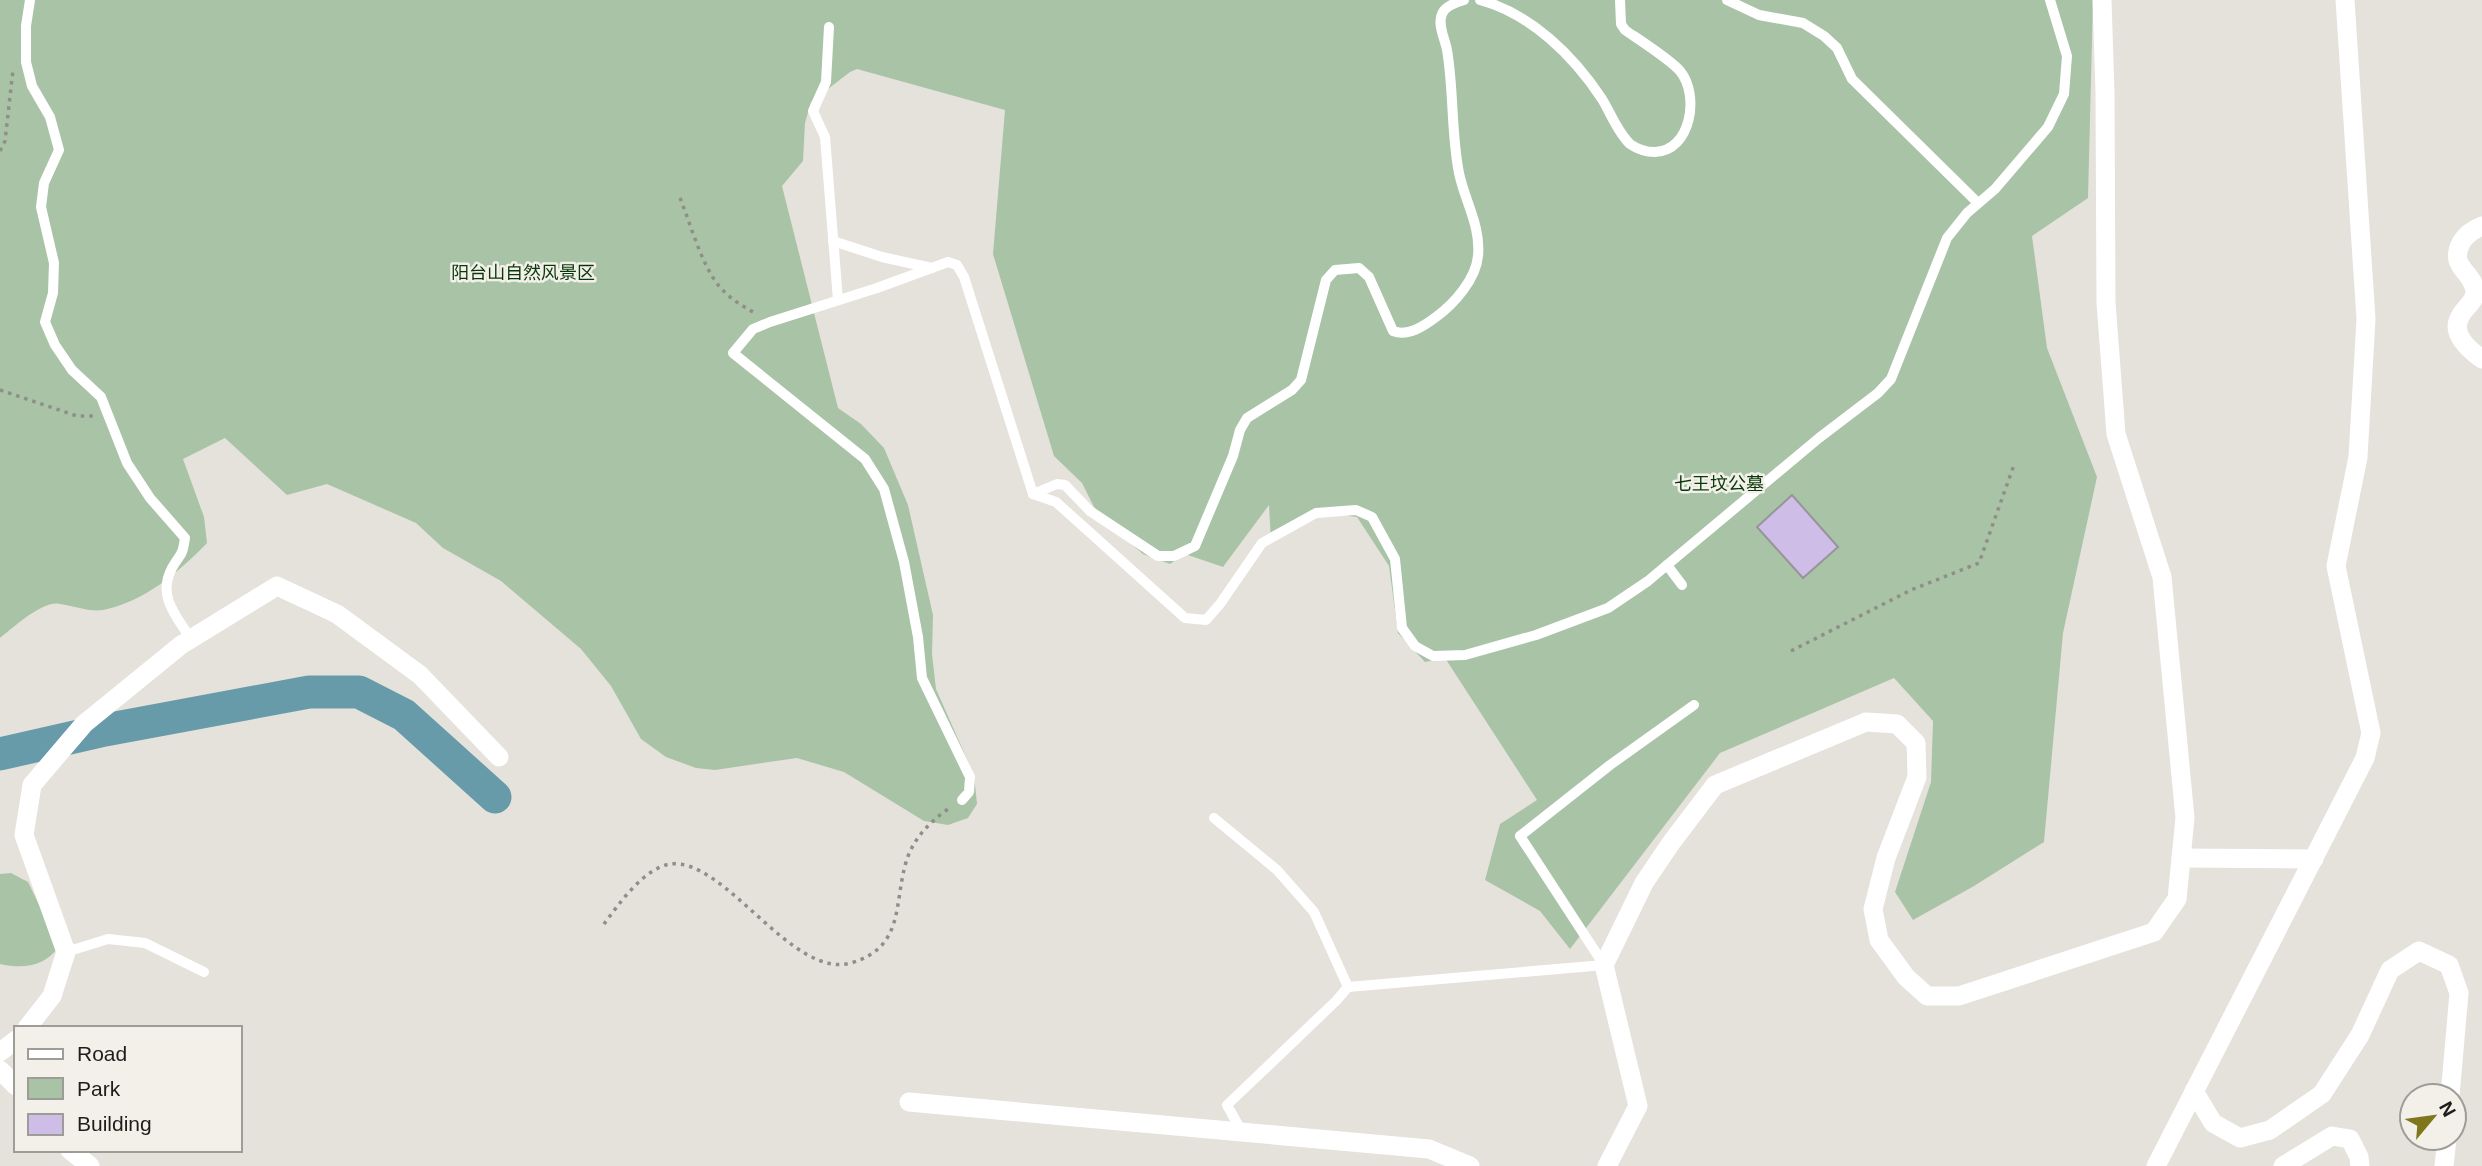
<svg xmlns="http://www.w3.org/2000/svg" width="2482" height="1166" font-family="Arial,'Noto Sans SC',sans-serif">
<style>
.green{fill:#a9c3a7}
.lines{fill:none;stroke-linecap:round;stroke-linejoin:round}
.river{stroke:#679baa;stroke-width:33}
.building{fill:#cebde6;stroke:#97949a;stroke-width:2}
.path{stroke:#908e89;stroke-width:3.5;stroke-dasharray:3.5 5;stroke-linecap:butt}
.lane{stroke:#fff;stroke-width:10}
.street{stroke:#fff;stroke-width:19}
.labels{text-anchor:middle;stroke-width:5;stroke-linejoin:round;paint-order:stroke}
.park-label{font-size:18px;fill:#083809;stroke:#f3f0e9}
</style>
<rect width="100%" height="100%" fill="#e5e2dc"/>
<g class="green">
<path d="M0,0H2093L2088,198L2032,236L2047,348L2097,477L2063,633L2044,842L1974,886L1913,920L1895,892L1931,782L1933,721L1894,678L1720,753L1570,949L1540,911L1485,880L1500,824L1537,800L1445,658L1425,662L1398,633L1389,566L1357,517L1324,513L1271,542L1269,505L1223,567L1185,554L1170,564L1143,554L1115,530L1094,507L1082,483L1054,456L993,254L1005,110L857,69L850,72L811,102L805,123L803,161L782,186L838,408L861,424L884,448L908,505L933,615L932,654L936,689L974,775L977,804L968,818L948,825L924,821L844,772L797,758L715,770L696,768L666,757L641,739L611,686L581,649L501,581L443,548L416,523L327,484L287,495L225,438L183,459L204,517L207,543C179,572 144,602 103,610C89,612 74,606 60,604C43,600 14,627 0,638Z"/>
<path d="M11,873L28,882L59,946C45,967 23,969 0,964V874Z"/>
</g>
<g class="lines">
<polyline class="river" points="0,754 105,730 309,692 359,692 404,715 495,797"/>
</g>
<polygon class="building" points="1792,495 1838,547 1803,578 1757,527"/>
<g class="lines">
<g class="path">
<polyline points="0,151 5,141 13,70"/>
<path d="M680,198C691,225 701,264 719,286C729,298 742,306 755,313"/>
<polyline points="0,390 77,416 93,416"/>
<polyline points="1791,651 1911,590 1979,563 2014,465"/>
<path d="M604,924C618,905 644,868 670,864C725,857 792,980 851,963C906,947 893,902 907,859C915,836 932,820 951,807"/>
</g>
<g class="lane">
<path d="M30,0L26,26V62L32,86L50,117L59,150L44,183L41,207L54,263L53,293L45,322L55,345L72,370L101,397L127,463L150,498L185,538C182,558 181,552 172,568C157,596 176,616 191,639"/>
<path d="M1480,0C1531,14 1573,55 1602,99C1610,112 1618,133 1630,144C1637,149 1646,152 1655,152C1691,151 1700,95 1680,71C1671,60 1638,39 1625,30L1621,24L1620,0"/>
<polyline points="1727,0 1759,15 1803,23 1824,36 1837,48 1852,79 1978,203"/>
<polyline points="829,27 826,82 813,111 825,137 838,300"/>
<polyline points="833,241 882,257 932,268"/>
<path d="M1033,494L1057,484L1065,485L1090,511L1158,556H1174L1195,546L1233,456L1240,430L1247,418L1292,390L1301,380L1326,280L1335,270L1359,268L1369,277L1393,331C1408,337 1424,326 1436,317C1454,304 1476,279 1478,256C1481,226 1465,202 1459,173C1451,133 1454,91 1447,50C1445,39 1437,24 1442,14C1445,6 1457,2 1464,0"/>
<polyline points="1682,585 1667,565 1819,438 1878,393 1891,379 1947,238 1967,213 1995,189 2048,127 2064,94 2067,56 2050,0"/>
<polyline points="962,800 969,792 970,777 922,678 918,637 904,562 884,489 865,459 733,353 753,329 770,322 877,288 948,262 957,265 964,277 1033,494 1056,502 1185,618 1206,620 1220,604 1262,543 1316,513 1356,510 1372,517 1395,559 1402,628 1415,646 1433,656 1465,655 1536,635 1608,608 1648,581 1667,565"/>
<polyline points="1214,818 1277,870 1314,912 1348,987 1604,965 1520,836 1610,765 1694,705"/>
<polyline points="66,952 108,939 145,943 204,972"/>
<polyline points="1242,1132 1227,1105 1336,1001 1348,987"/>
</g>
<g class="street">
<path d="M2482,226C2473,230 2466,234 2461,243C2448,268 2474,271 2475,292C2475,302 2465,307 2461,315C2449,333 2468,349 2482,359"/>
<polyline points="2181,858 2314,859"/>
<polyline points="27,1028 52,996 66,952 24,835 32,785 84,724 181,645 277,586 337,614 420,675 499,757"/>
<polyline points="0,1052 16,1040"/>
<polyline points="0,1070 16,1086"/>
<polyline points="2194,1091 2213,1123 2240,1138 2270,1130 2322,1094 2360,1035 2390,970 2419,951 2449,965 2459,993 2450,1096"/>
<polyline points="909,1102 1429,1149 1470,1166"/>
<polyline points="70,1150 90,1166"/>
<polyline points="1607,1166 1638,1106 1604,965 1644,883 1671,843 1715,785 1866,722 1897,724 1916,743 1917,777 1886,858 1873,909 1879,940 1906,977 1927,996 1959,996 2154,932 2177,899 2185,818 2162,577 2116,434 2106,303 2105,92 2102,0"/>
<polyline points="2156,1166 2365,758 2371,733 2336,566 2358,457 2366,319 2345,0"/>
<polyline points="2283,1166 2332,1136 2350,1139 2359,1157 2360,1166"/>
<polyline points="2444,1166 2447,1138"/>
</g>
</g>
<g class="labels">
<g class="park-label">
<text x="523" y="279">阳台山自然风景区</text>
<text x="1719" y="490">七王坟公墓</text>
</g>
</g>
<rect x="14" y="1026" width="228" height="126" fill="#f3f0e9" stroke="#9e9c97" stroke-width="2"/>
<rect x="28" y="1049" width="35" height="10" fill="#ffffff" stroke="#9e9c97" stroke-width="2"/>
<text x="77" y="1061" font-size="21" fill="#1e1d1b">Road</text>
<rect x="28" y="1078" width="35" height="21" fill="#a9c3a7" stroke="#9e9c97" stroke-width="2"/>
<text x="77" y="1096" font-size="21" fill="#1e1d1b">Park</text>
<rect x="28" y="1114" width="35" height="21" fill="#cebde6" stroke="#9e9c97" stroke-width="2"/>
<text x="77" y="1131" font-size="21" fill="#1e1d1b">Building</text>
<g transform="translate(2433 1117) rotate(61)"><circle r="33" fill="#f3f0e9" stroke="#9e9c97" stroke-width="2"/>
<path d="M0-5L12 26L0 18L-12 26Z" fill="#80771c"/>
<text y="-10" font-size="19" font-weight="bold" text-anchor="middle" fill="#1e1d1b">N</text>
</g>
</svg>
